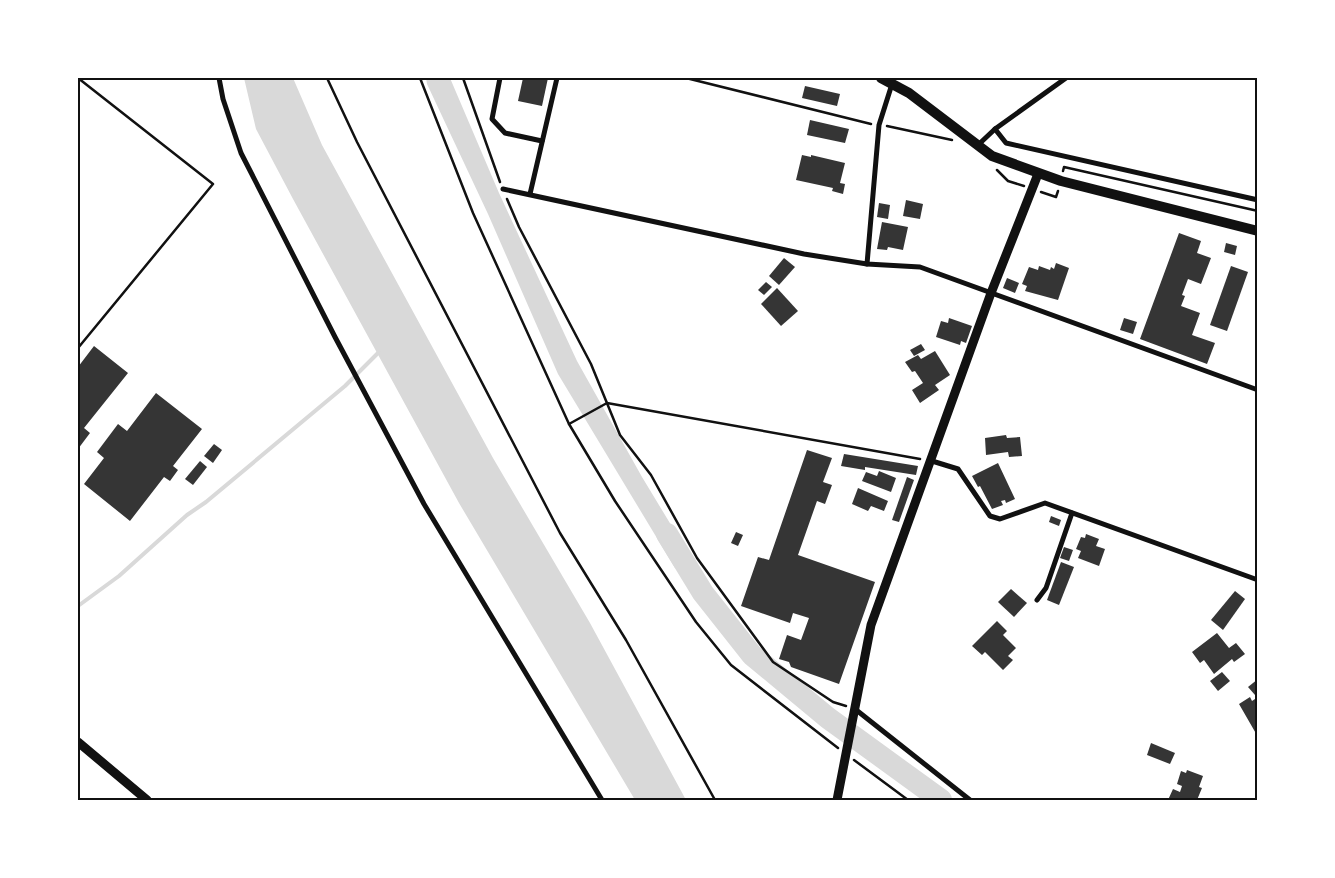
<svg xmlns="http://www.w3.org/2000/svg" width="1335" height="878" font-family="Figtree,sans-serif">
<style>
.water{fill:#d9d9d9}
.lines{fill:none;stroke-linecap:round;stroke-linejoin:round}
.stream{stroke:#d9d9d9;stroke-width:4}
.river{stroke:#d9d9d9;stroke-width:22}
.building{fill:#353535}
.path{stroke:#111;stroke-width:2.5}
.minor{stroke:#111;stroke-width:5}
.tertiary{stroke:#111;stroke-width:9}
.secondary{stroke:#111;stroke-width:10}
.neatline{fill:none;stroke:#111;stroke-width:2}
</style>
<rect width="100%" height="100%" fill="#fff"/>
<g class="water">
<polygon points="244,78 293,78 322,145 493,458 590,623 686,800 635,800 459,503 293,199 256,129"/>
<polygon points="426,78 450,78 499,193 577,361 642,477 688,553 675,568 558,374 488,214 427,84"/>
</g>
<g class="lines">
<polyline class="stream" points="78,606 119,576 187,515 206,502 345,386 379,352"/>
<polyline class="river" points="667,534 703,593 752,655 828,718 941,800"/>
</g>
<g class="building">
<polygon points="523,78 548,78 542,106 518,101"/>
<polygon points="805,86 840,94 837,106 802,98"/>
<polygon points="810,120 849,129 845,143 807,135"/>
<polygon points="802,155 811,157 811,155 845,163 840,183 845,184 843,194 832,191 833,188 796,180"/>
<polygon points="906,200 923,204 920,219 903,216"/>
<polygon points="879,203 890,205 888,219 877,217"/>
<polygon points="882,222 908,227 903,250 888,247 887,250 877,249"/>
<polygon points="1179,233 1201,241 1197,253 1211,258 1201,284 1188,279 1182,295 1185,296 1181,306 1200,313 1192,335 1215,343 1207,364 1140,339"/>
<polygon points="1226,243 1237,246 1235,255 1224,252"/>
<polygon points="784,258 795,267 779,285 769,276"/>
<polygon points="1056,263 1069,268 1058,300 1025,291 1027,286 1022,284 1029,267 1038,270 1039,266 1050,270 1051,267 1054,269"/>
<polygon points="1231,266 1248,272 1227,331 1210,325"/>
<polygon points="1007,278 1019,283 1015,293 1003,288"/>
<polygon points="766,282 772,287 764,295 758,290"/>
<polygon points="777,288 798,311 781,326 761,304"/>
<polygon points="949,318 972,326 966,343 961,341 960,345 936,337 941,321 948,323"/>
<polygon points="1124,318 1137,322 1133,334 1120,330"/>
<polygon points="921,344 925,350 914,356 910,350"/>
<polygon points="94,346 128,373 84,428 90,433 78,449 78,367"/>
<polygon points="935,351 950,375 935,385 939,390 920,403 912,390 923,383 915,371 912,372 905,362 918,355 921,359"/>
<polygon points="156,393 202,429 173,466 178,470 170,481 164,477 130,521 84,484 104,458 97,452 118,424 127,431"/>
<polygon points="1006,435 1007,438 1020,437 1022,456 1009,457 1008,452 986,455 985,438"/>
<polygon points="214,444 222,450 213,463 204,456"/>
<polygon points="807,450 832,458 823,482 832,485 825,504 817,501 798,555 875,582 839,684 791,667 789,662 779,659 787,635 801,640 809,618 793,613 790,623 741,606 758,557 769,560"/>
<polygon points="844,454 918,466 916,475 865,467 865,470 841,466"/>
<polygon points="200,461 207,467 193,485 185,479"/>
<polygon points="998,463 1015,499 1006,503 1005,500 1001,501 1003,505 992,509 980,486 978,487 972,476"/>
<polygon points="879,471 896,478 891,492 862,481 866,472 877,476"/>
<polygon points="907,477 914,480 899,522 892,520"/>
<polygon points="858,488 888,501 884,511 871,506 868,511 852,504"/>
<polygon points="1051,516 1061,520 1059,526 1049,522"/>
<polygon points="736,532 743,535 738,546 731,543"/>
<polygon points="1086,534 1099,539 1096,546 1105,549 1099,566 1078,558 1081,551 1076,549 1081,537 1085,538"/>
<polygon points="1064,547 1073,550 1069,561 1060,558"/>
<polygon points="1061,562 1074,567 1059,605 1047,600"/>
<polygon points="1011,589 1027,603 1014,617 998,602"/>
<polygon points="1235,591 1245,599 1223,630 1211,620"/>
<polygon points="997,621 1007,631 1003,635 1016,648 1008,656 1013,660 1003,670 985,652 982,655 972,646"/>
<polygon points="1217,633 1229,648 1236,643 1245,654 1234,662 1232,659 1214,674 1204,660 1200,663 1192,652"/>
<polygon points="1222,672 1230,681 1218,691 1210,681"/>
<polygon points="1258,679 1258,692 1255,695 1248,687"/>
<polygon points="1250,697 1252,701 1258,697 1258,737 1239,704"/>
<polygon points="1151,743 1175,753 1170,764 1147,755"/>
<polygon points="1187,770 1203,776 1199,787 1202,788 1197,800 1168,800 1173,789 1180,792 1182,786 1177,784 1181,771 1186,773"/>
</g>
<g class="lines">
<g class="path">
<polyline points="327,78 357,142 560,533 626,640 715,800"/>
<polyline points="420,78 473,213 569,424 615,501 696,622 731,665 838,748"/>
<polyline points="463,78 500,182"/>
<polyline points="686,78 871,124"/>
<polyline points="887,126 952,140"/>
<polyline points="997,170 1008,181 1024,186"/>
<polyline points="1063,171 1064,167 1258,211"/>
<polyline points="1041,192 1056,197 1058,191"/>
<polyline points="507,199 519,227 591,364 620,435 651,475 697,558 773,662 833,702 846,706"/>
<polyline points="78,348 213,184 78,78"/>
<polyline points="569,424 607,403 920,459"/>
<polyline points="854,760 908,800"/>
</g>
<g class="minor">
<polyline points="219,78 223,99 241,153 335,337 424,504 602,800"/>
<polyline points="500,78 492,119 505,133 542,141"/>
<polyline points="995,129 1006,143 1258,200"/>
<polyline points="978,145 995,129 1066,78"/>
<polyline points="503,189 804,254 867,264 920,267 1258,390"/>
<polyline points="530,194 557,78"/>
<polyline points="867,264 879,125 892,84"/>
<polyline points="932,461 958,469 990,516 1000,519 1045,503 1258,580"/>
<polyline points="1037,600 1046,588 1072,513"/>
<polyline points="855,709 970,800"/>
</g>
<g class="tertiary">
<polyline points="78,742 147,800"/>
<polyline points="837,800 871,625 991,293 1038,174"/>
</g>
<polyline class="secondary" points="881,78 909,93 992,156 1061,181 1258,231"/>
</g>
<rect width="1335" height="878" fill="none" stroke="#ffffff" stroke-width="158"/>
<rect x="79" y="79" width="1177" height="720" class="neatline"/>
</svg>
